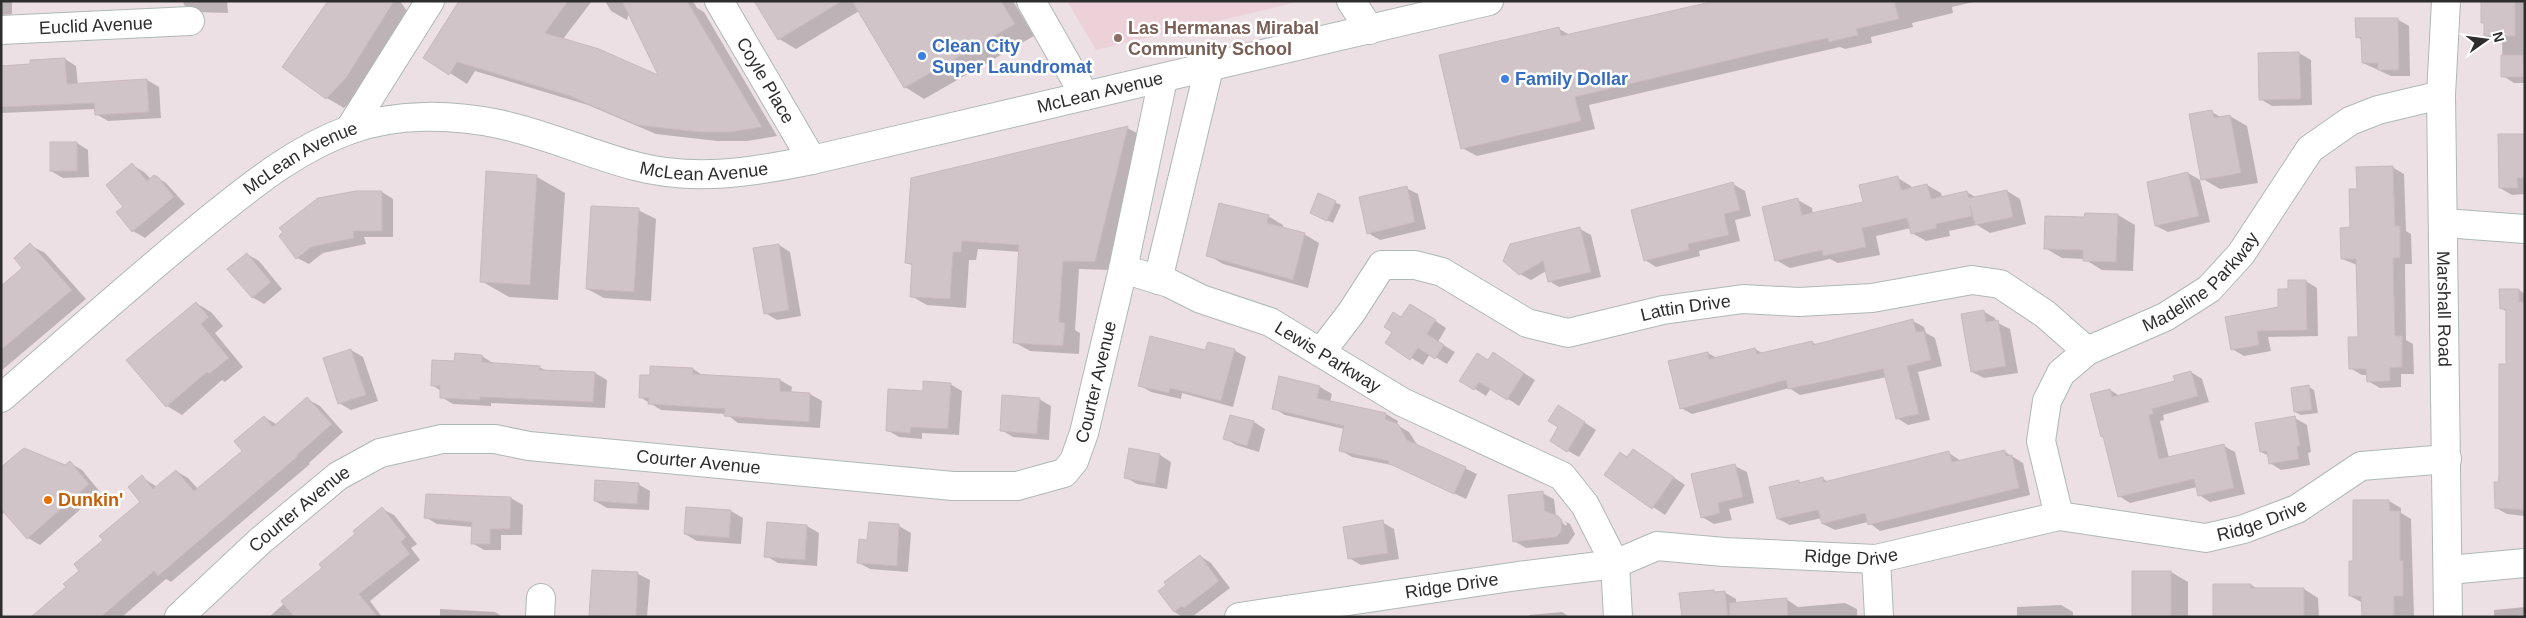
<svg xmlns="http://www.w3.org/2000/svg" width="2526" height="618" font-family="Arial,sans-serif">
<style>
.education{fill:#edd1d8}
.shadow{fill:#0003}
.building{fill:#d0c4c8;stroke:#c9b9be}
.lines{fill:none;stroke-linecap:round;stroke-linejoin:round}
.minor-casing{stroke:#adb8b7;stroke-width:30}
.minor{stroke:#fff;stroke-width:28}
.education-dot{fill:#8d6e63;stroke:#fff;stroke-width:2}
.shop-dot{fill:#3f7fe0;stroke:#fff;stroke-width:2}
.food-dot{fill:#e8710a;stroke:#fff;stroke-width:2}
.labels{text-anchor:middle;stroke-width:5;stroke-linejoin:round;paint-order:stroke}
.street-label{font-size:18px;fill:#2d2d2d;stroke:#fff}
.education-label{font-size:18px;font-weight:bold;fill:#785e54;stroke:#fff;text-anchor:start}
.shop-label{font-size:18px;font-weight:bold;fill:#366cbe;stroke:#fff;text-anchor:start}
.food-label{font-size:18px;font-weight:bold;fill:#c56008;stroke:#fff;text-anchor:start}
</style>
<rect width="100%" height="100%" fill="#ede0e5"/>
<polygon class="education" points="1067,1 1302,1 1096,50"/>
<g class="shadow">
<polygon points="1,1 12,1 12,14 1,15"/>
<polygon points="183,1 227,1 228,13 195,12 184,5"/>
<polygon points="330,1 400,1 409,14 363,88 344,108 327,98"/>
<polygon points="460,1 592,1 563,39 660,78 629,13 627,20 611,11 605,1 693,1 697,8 704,12 777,136 747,141 717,141 656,134 588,105 475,71 467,84 425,57"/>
<polygon points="755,1 867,1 869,5 796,49 779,39"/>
<polygon points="906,1 1013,1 1034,36 924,99 905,87"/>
<polygon points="1725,1 1978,1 1952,7 1953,13 1912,23 1913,27 1871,37 1872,43 1845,49 1840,47 1589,105 1595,129 1477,156 1462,148 1559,29 1570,35"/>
<polygon points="2482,1 2525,1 2525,83 2514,83 2503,76 2502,42 2496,42 2485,36 2485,24 2482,22"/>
<polygon points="2397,19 2409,26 2410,76 2391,76 2363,63 2362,40 2357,37"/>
<polygon points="2299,53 2311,60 2312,105 2272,106 2260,99"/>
<polygon points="65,59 76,66 78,85 147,80 159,87 161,118 108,121 96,114 96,109 1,113 1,67 31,65"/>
<polygon points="2212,112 2222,118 2230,116 2247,126 2258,183 2220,189 2203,179"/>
<polygon points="1127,128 1143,136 1111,270 1079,269 1075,330 1080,333 1079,354 1030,351 1014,342 1020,252 978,249 976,260 969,260 966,308 927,305 911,296 913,266 906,262"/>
<polygon points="2525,135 2525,194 2512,195 2500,188"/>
<polygon points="77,143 88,150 89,177 63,178 51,171"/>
<polygon points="132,165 144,172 151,179 154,176 166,183 185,204 145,238 133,231 125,207"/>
<polygon points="2392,167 2404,174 2406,231 2411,234 2412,264 2405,264 2406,340 2413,344 2414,374 2401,374 2401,387 2380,388 2368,381 2368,375 2362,375 2350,368 2359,338 2357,265 2342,259 2352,229 2358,190"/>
<polygon points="2188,173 2200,180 2210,222 2168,232 2156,226 2149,194"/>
<polygon points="537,177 565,193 558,300 509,297 481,281"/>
<polygon points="1898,178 1911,186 1912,189 1927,185 1941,193 1942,198 1967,192 1977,198 2007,191 2020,199 2026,224 1990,233 1977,225 1949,231 1950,236 1926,241 1912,233 1911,228 1876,236 1880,255 1838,263 1830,259 1790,268 1776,260 1798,200 1812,208 1813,214 1864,203"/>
<polygon points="1733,184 1745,191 1751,216 1735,220 1740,241 1699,251 1700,256 1656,267 1645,260"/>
<polygon points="1406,188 1418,194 1426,229 1380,240 1368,233"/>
<polygon points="382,192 393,199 393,237 364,237 366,244 323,253 309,264 297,258"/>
<polygon points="1319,195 1341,205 1333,223 1317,216"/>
<polygon points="638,210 656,219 651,301 604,298 587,289"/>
<polygon points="2118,215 2135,225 2133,271 2102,270 2084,259 2062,258 2045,248 2086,219"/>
<polygon points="1268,216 1283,225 1283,228 1304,234 1319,243 1308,288 1223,264 1208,255"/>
<polygon points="1580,229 1591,235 1601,277 1559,287 1549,281 1546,271 1531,280 1520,274"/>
<polygon points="30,245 45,253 86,299 1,371 1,288 24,268"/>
<polygon points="779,245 790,252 801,316 777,320 765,313"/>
<polygon points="247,254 259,261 282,289 264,304 252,297"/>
<polygon points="2306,281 2317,288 2318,336 2268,337 2271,351 2244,356 2232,349 2280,308 2289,290"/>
<polygon points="2519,290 2525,294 2525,516 2507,514 2496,508 2508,365 2507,312 2501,308"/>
<polygon points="196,303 211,312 223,326 215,333 243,367 225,382 222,380 182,415 167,406"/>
<polygon points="1983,311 1995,318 1996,322 2010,329 2018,373 1984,378 1972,372"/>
<polygon points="1422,312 1446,328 1438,342 1455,352 1447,364 1430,354 1423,365 1387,343 1402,319"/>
<polygon points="1913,321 1924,327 1926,333 1935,338 1942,366 1918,372 1930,420 1908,425 1897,418 1887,377 1800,395 1789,388 1692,414 1681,408 1708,353 1717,358 1755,349 1764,354 1812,342 1817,345"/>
<polygon points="351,350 363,357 378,401 351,410 339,403"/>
<polygon points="1234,350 1246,357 1233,407 1182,393 1181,399 1151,392 1139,385 1206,352"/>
<polygon points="456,354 482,356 494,364 539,367 547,371 595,373 607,380 605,408 491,403 491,406 453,404 441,397 441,391 432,385 455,362"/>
<polygon points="1489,361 1505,361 1535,380 1519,406 1491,388 1486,396 1461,380"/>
<polygon points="693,369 704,376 780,380 792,387 791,393 810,394 822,401 820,428 738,423 726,414 661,410 640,397 651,377"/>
<polygon points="2191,372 2202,379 2209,402 2163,415 2164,420 2160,421 2169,458 2224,446 2235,452 2245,494 2210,502 2199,495 2197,487 2130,503 2119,496 2104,438 2102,436 2110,390 2120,396 2176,382"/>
<polygon points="950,384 962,391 959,435 922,433 922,439 899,437 887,430 924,392"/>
<polygon points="1320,387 1332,394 1330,402 1386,414 1398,421 1397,425 1409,432 1418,446 1477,474 1466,499 1396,466 1352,457 1340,450 1344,429 1285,415 1273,408"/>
<polygon points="2309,387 2314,390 2318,413 2301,415 2295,412"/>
<polygon points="307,399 320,406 343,432 309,463 310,464 171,582 166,579 122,617 33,617 68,588 105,540 142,502 142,477 157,487 176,471 188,478 198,489 243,451 264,417 276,424"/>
<polygon points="1039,399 1051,406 1049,440 1013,437 1001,430"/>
<polygon points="1570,413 1596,430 1579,457 1568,451 1559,427"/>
<polygon points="2295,418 2307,425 2311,452 2308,453 2310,465 2281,470 2270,463 2269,456 2261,452"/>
<polygon points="1254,422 1265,429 1259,452 1236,445 1224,438"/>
<polygon points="1634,450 1685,485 1665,515 1606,475 1628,458"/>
<polygon points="2005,452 2023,463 2030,495 1880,531 1868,522 1835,530 1823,524 1822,518 1790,525 1778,519 1798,481 1803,484 1823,479 1829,482 1949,453 1961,461"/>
<polygon points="1160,455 1171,462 1167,489 1137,484 1125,477"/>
<polygon points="70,463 82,470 100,492 40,545 28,538 5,512 1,515 1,469 65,467"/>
<polygon points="1735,466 1747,472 1754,503 1729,509 1732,520 1714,524 1702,517"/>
<polygon points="638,484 650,491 649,510 607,508 595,501"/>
<polygon points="1542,493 1554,499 1556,516 1566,526 1567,524 1564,521 1570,524 1575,534 1568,544 1526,548 1514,541"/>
<polygon points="511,498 523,505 522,535 501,535 501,550 484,550 472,543 473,527 437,524 425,517"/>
<polygon points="2389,501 2401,508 2401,513 2411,519 2414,617 2363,617 2363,603 2350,596 2354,562"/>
<polygon points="687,508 731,511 743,518 741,544 697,541 685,534"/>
<polygon points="382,509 394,515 417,544 411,548 420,560 370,601 382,617 269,617 324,568"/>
<polygon points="1382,522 1394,529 1399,559 1361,565 1349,558"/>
<polygon points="768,523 807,526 819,533 817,566 778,563 766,556"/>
<polygon points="899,526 911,533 908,572 870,569 859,563 868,541"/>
<polygon points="1200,556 1211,563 1230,588 1192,617 1183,617 1176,613 1160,591"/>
<polygon points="593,571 638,574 650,580 647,617 590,617"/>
<polygon points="2171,572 2188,582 2188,617 2133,617"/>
<polygon points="2251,585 2258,589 2304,589 2318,598 2319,617 2214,617"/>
<polygon points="1724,592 1736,599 1736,604 1786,599 1798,607 1845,603 1857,609 1857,617 1683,617"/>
<polygon points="2061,605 2073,612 2073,617 2017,617 2017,607"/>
<polygon points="2525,607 2525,617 2494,617 2494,610"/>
<polygon points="440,609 495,612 503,617 440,617"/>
<polygon points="1562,612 1570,617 1529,617 1529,615"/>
</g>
<g class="building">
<polygon points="328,1 394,1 346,78 326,99 282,67"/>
<polygon points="459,1 568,1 545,33 599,49 658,75 622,1 687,1 762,127 730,132 699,132 637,125 570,96 457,62 449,75 423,58"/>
<polygon points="754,1 842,1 778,40"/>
<polygon points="852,1 1001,1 1015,24 904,88"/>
<polygon points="1715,1 1894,1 1899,19 1856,29 1858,35 1829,42 1828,38 1768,51 1575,97 1581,121 1461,149 1439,55 1559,27 1561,36"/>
<polygon points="2481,1 2515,1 2515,36 2484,36 2484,23 2481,23"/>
<polygon points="2355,18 2398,18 2399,70 2378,70 2378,63 2362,63 2361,37 2356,38"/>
<polygon points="2299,52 2301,99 2259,100 2258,53"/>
<polygon points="2501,55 2523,55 2524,77 2501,77"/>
<polygon points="65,58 67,84 147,79 149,112 95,115 94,103 1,107 1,66 30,64 30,60"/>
<polygon points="2212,110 2214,118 2230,115 2241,173 2201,180 2189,114"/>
<polygon points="1128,126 1095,262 1063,261 1059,322 1065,323 1063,346 1013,343 1019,245 962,241 961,252 953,252 950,299 910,297 912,264 905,263 911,178"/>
<polygon points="2498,134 2525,134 2525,178 2517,178 2518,188 2499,188"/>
<rect x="50" y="142" width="27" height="29"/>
<polygon points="132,163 147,181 154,175 158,177 174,197 132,232 116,212 123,207 106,185"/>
<polygon points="2393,166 2395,226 2400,226 2400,258 2393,258 2395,336 2402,336 2402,367 2390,368 2390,381 2367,382 2366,369 2349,369 2348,337 2358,337 2356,259 2341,259 2340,228 2350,227 2349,189 2357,189 2356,167"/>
<polygon points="486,171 537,175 530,285 480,282"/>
<polygon points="2188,172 2199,216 2155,226 2147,182"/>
<polygon points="1898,176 1901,190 1927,184 1931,199 1967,191 1969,198 2007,190 2013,217 1975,225 1970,206 1972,216 1936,224 1937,228 1911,234 1907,218 1862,228 1866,247 1823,256 1822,250 1775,261 1762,207 1798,198 1802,215 1863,202 1859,185"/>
<polygon points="1733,182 1740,210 1724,214 1729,235 1688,244 1689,250 1644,261 1631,210"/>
<polygon points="1407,186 1415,222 1367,234 1359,197"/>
<polygon points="356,191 382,191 382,231 353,231 354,238 311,247 296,259 279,236 283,232 279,228 318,198"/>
<polygon points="1318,193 1336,201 1327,221 1310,213"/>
<polygon points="1219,203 1269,215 1267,223 1305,233 1293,280 1206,256"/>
<polygon points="591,206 639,208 634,292 586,289"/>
<polygon points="2085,213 2118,214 2116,262 2083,261 2083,250 2044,249 2045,216 2084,217"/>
<polygon points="1580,227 1591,272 1548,282 1543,261 1519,275 1503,261 1510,244"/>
<polygon points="30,243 72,290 1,350 1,286 22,268 14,258"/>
<polygon points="779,244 789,310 764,314 753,248"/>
<polygon points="247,253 271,282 252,298 227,269"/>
<polygon points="2288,280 2306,280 2307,330 2257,331 2259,345 2231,350 2225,317 2278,307 2278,289 2288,289"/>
<polygon points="2499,289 2519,289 2519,302 2525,302 2525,510 2495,508 2494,482 2499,482 2499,364 2506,364 2506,309 2500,309"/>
<polygon points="196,302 209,317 201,324 229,358 209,374 207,372 166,407 126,360"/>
<polygon points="1410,304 1436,320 1427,334 1444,345 1435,359 1418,348 1410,360 1385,343 1392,332 1384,327 1393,312 1401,317"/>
<polygon points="1984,310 1986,322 1998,320 2006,366 1971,372 1961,314"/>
<polygon points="1913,319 1916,332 1924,331 1931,360 1907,366 1919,414 1896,419 1883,369 1788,389 1786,380 1680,409 1668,361 1708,352 1709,359 1755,348 1757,354 1812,341 1813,345"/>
<polygon points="1150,336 1205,350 1208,342 1235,349 1221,401 1170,388 1169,393 1138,386"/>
<polygon points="351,349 366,395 338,404 323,358"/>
<polygon points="1493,352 1524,373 1507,400 1479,382 1474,390 1459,381 1477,353 1488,360"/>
<polygon points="455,353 482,355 482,362 540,366 539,370 595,372 593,402 480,397 480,400 440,398 440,386 431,386 432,360 454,361"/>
<polygon points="650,366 693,368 693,374 780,379 780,391 810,393 809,422 724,416 725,409 648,404 649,398 639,398 640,375 650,375"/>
<polygon points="2191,371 2198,396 2152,409 2154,414 2149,415 2159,459 2224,444 2234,488 2198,496 2194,479 2118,497 2103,436 2101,437 2090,394 2110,389 2112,397 2175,381 2173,376"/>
<polygon points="1279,376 1320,386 1317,398 1386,413 1385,419 1398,424 1407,440 1466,467 1454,494 1388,463 1389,461 1339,451 1344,426 1272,409"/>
<polygon points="923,381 951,383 948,429 911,427 910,433 886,431 888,389 923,391"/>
<polygon points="2309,385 2312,410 2294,412 2291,388"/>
<polygon points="1002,395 1040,398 1037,434 1000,431"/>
<polygon points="307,397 332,424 297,455 298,456 158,576 154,571 101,617 31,617 66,587 63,584 79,571 74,564 103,540 99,536 140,502 128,487 142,475 153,489 176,470 194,491 242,451 234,441 264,416 273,427"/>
<polygon points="1558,405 1585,422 1567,452 1550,441 1558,427 1548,421"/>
<polygon points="1230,415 1254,421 1247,446 1223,439"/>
<polygon points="2295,416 2300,446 2297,446 2299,459 2269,464 2267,451 2260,452 2255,423"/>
<polygon points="24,448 65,465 70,461 89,484 27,539 1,509 1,467"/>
<polygon points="1129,448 1160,454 1155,484 1124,478"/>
<polygon points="1633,449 1674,477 1652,509 1604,475 1620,452 1627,457"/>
<polygon points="2005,450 2006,456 2012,455 2019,488 1868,525 1865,513 1822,524 1818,510 1777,519 1769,487 1799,480 1799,483 1823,477 1824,482 1949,451 1952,462"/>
<polygon points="1735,464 1743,497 1718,503 1720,513 1701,518 1691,474"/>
<polygon points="595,480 639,483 637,504 594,501"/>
<polygon points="1543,491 1545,511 1558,516 1562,520 1561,532 1556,537 1513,542 1508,495"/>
<polygon points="426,494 511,497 510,529 490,529 490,544 471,544 472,522 424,518"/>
<polygon points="2353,500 2389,500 2390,511 2400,511 2400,561 2403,561 2403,596 2394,596 2394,617 2362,617 2361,596 2349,596 2349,561 2353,561"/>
<polygon points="382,507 406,537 401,542 410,554 359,594 378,617 294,617 281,601 322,568 319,564 355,534 353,531"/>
<polygon points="686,507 731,510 729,538 684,534"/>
<polygon points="1383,520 1388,553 1348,559 1343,527"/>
<polygon points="767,522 807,525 805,560 764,557"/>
<polygon points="869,522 899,524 897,566 857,563 859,539 867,540"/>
<polygon points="1200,555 1219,581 1184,608 1182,606 1174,612 1158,591 1166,585 1164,582"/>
<polygon points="592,570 638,572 636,617 589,616"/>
<rect x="2132" y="571" width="39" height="46"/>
<polygon points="2213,584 2251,584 2251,588 2304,588 2304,617 2213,617"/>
<polygon points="1714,590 1714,592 1725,591 1728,617 1682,617 1679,593"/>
<polygon points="1787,598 1788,617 1730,617 1729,603"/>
</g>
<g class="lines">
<defs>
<g id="minor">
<path id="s1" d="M719,1L812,160"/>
<polyline points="1031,1 1085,96"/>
<polyline points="1351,1 1370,30"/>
<path id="s2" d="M2446,1L2441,95L2448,617"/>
<path id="s3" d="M1,30L190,21"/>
<polyline points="349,130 430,1"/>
<polyline points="2444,223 2525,229"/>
<path id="s4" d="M1123,269L1169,283L1201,299L1270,322L1402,402L1562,476L1585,505L1615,564L1618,617"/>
<polyline points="1158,280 1209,68"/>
<path id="s5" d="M1321,352L1351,313L1382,265H1415L1442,272L1527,323L1568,333L1663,310L1743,299L1799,302L1872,298L1972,280L2000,284L2045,314L2087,351"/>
<path id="s6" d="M1,398C74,335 146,270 221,210C261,178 300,148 349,130C396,113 451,114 499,124C546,134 589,154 635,166C695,182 753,172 812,160L1489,1"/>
<path id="s7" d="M2059,516L2041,441L2047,401L2061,373L2087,351L2165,317L2209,289L2241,254L2310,149L2350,121L2378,110L2441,95"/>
<polyline points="1876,559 1879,617"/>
<polyline points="2449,570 2525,563"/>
<path id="s8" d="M179,617L260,541L338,476L380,453L442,439H495L529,446L953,486H1017L1064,473L1074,461L1084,433L1123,269L1163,79"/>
<polyline points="540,617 541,598"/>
<path id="s9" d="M1239,617L1518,576L1615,564L1657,546L1724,552L1876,559L2059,516L2206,538L2244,529L2297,509L2361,466L2447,459"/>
</g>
</defs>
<use href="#minor" class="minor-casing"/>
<use href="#minor" class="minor"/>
</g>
<circle class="education-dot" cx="1118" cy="38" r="5"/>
<g class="shop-dot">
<circle cx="922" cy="56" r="5"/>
<circle cx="1505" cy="79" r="5"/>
</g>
<circle class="food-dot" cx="48" cy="500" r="5"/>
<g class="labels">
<g class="street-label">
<text dy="6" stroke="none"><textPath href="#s3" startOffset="95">Euclid Avenue</textPath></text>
<text dy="6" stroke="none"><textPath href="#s1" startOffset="92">Coyle Place</textPath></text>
<text dy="6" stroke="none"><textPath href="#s6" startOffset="1210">McLean Avenue</textPath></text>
<text dy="6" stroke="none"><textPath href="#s6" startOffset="385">McLean Avenue</textPath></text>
<text dy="6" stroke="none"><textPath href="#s6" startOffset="805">McLean Avenue</textPath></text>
<text dy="6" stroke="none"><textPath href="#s7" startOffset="318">Madeline Parkway</textPath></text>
<text dy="6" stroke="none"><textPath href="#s5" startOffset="429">Lattin Drive</textPath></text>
<text dy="6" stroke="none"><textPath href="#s2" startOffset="308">Marshall Road</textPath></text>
<text dy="6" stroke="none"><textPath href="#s4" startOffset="224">Lewis Parkway</textPath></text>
<text dy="6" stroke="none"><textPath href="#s8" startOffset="1048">Courter Avenue</textPath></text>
<text dy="6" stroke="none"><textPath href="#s8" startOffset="582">Courter Avenue</textPath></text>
<text dy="6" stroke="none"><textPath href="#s8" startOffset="162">Courter Avenue</textPath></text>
<text dy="6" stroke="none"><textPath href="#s9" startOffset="1040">Ridge Drive</textPath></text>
<text dy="6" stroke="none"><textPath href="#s9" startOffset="620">Ridge Drive</textPath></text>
<text dy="6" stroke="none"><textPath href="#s9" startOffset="215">Ridge Drive</textPath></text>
</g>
<g class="education-label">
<text x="1128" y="34">Las Hermanas Mirabal<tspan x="1128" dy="21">Community School</tspan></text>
</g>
<g class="shop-label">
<text x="932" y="52">Clean City<tspan x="932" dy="21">Super Laundromat</tspan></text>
<text x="1515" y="85">Family Dollar</text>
</g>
<g class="food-label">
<text x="58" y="506">Dunkin'</text>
</g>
</g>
<rect width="2526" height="618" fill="none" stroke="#2d2d2d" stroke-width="5"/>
<g transform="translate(2486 40) rotate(76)" stroke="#ffffff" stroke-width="4" paint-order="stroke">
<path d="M0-4L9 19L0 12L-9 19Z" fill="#2d2d2d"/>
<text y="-8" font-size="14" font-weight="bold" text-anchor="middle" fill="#2d2d2d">N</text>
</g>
</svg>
